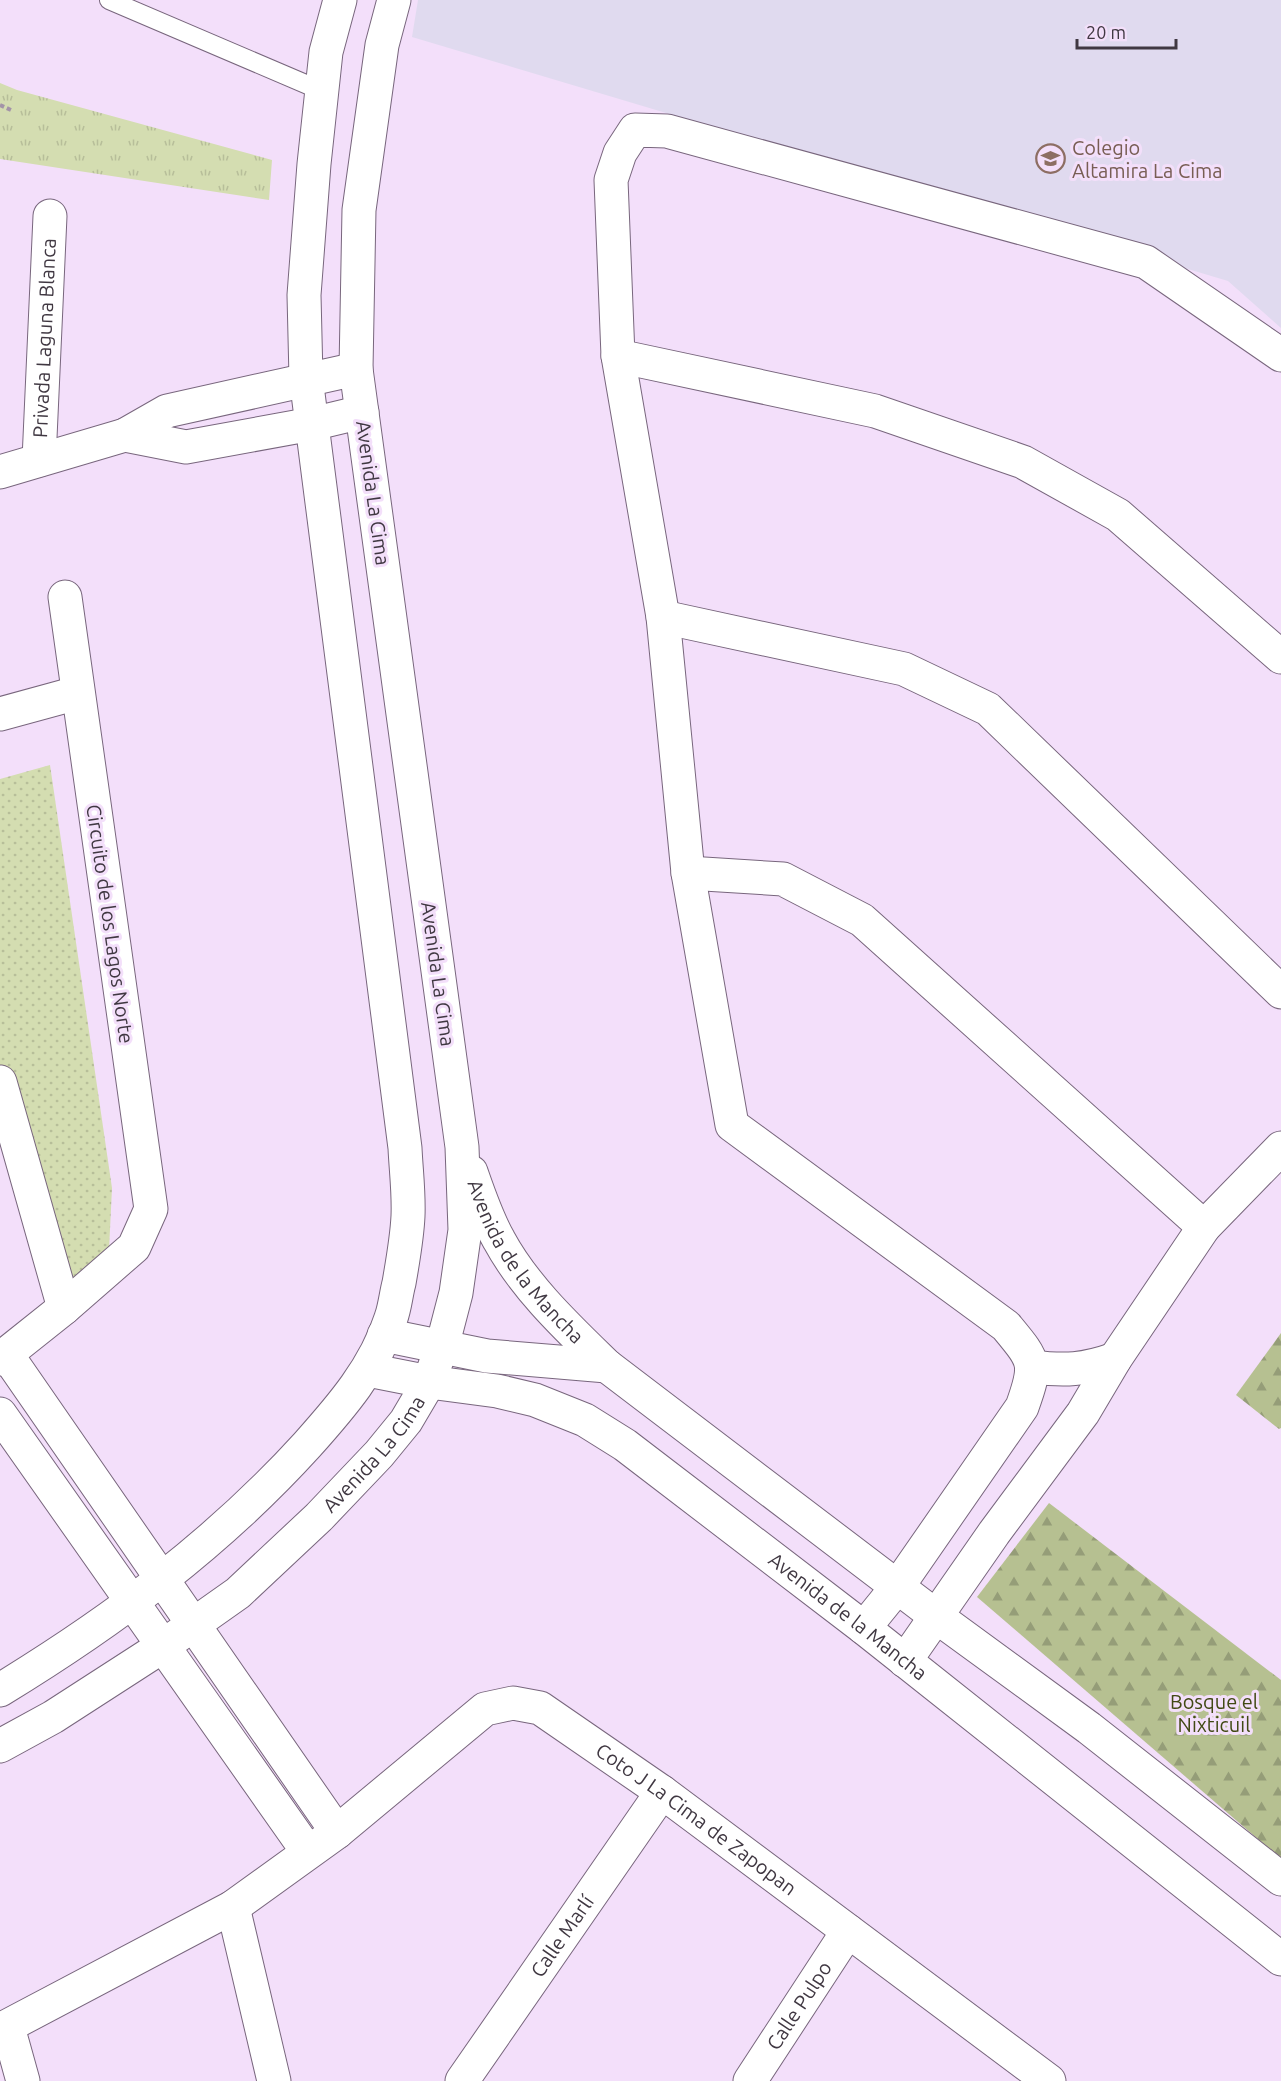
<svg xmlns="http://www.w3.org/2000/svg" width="1281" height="2081" font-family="Ubuntu,sans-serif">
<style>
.education{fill:#e0daef}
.grass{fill:url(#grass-dots)}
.forest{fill:url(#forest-firs)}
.park{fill:url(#park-tufts)}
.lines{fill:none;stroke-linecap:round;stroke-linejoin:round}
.lane-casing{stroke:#78667d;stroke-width:20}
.street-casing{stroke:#78667d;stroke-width:35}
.path{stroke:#a394a8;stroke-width:4;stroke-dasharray:4.5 3;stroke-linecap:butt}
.lane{stroke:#fff;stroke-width:18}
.street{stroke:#fff;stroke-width:33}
.labels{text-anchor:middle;stroke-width:6;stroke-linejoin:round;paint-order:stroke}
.education-label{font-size:20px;fill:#785e54;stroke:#f3dffa;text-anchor:start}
.street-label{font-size:20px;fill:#403842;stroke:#f3dffa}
.park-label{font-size:20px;fill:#414914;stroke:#f3dffa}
</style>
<defs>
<pattern id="grass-dots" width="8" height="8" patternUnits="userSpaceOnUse" patternTransform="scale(1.5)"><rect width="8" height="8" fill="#d4ddb1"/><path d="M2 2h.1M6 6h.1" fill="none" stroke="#b7be99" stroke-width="1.8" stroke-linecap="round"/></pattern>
<pattern id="forest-firs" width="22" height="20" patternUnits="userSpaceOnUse" patternTransform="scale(1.5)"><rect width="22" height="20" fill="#b6c091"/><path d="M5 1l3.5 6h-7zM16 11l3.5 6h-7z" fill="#959d78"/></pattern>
<pattern id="park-tufts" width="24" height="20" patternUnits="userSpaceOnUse" patternTransform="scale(1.5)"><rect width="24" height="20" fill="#d4ddb1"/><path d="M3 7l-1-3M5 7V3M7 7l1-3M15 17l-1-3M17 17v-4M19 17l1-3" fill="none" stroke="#b7be99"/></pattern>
</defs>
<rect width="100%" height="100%" fill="#f3dffa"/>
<polygon class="education" points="418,0 1281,0 1281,328 1228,281 412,37"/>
<polygon class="grass" points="50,765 112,1188 109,1250 64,1308 0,1082 0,779"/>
<g class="forest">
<polygon points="1281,1333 1281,1428 1279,1429 1236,1395"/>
<polygon points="1049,1503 1281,1680 1281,1859 977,1597"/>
</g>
<polygon class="park" points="0,83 17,90 272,160 269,200 0,159"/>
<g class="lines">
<defs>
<polyline id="lane" points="109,0 322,91"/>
<g id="street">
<polyline points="618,356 875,411 1023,462 1118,515 1281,657"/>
<polyline points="125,435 186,447 312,424 362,412"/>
<path id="s1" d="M39,460L50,216"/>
<polyline points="0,472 125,435 167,411 356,369"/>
<polyline points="663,617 904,669 988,709 1281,992"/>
<polyline points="0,714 77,693"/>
<polyline points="688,873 783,879 862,920 1204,1227"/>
<polyline points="0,1082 64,1308"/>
<path id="s2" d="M471,1172C479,1195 487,1219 499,1240C525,1288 568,1328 607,1366L937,1617L1089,1728L1281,1879"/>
<polyline points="384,1335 487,1356 607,1366"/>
<polyline points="7,1355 337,1832"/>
<polyline points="0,1359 64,1308 134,1247 151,1209 65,597"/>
<path d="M1033,1367C1065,1371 1084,1370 1115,1359"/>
<path id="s3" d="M368,1370L429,1382L497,1391L535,1400L585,1420L625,1445L864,1628L1281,1959"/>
<polyline points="0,1414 308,1852"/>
<path d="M864,1628L898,1586L1022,1407C1038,1363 1035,1361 1006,1326L732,1125L688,873L663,617L618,356L611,180L620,153L635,130L667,131L1146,262L1281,355"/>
<polyline points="905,1661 994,1533 1083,1413 1115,1359 1204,1227 1281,1148"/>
<path d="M0,1690C113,1621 217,1544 307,1445C341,1407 375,1368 391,1318C395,1307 396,1294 399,1283C403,1260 407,1238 408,1216C409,1193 406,1170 405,1148L306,378L304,295L314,164L326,52L340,0"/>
<path id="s4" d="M0,1746L53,1717L163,1646L238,1593L319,1517L379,1454L406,1421L429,1382L443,1343L456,1293L465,1230L462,1147L356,369L359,210L382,45L394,0"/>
<polyline points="233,1907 274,2081"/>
<polyline points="8,2027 23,2081"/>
<path id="s5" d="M0,2030L233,1907L337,1832L485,1709L513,1703L540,1708L662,1792L1049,2081"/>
<path id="s6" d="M462,2081L662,1792"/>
<path id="s7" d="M750,2081L848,1931"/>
</g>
</defs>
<use href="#lane" class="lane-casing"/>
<use href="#street" class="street-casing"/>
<polyline class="path" points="0,105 11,110"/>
<use href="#lane" class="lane"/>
<use href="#street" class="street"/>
</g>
<defs>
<symbol id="school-ring" viewBox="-11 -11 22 22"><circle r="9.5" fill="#f3dffa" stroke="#8d6e63" stroke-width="1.5"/><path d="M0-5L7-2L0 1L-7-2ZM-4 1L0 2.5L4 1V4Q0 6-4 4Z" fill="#8d6e63"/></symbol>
</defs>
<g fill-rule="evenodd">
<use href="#school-ring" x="1034" y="142" width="33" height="33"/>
</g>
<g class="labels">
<g class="education-label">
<text x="1072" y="155">Colegio<tspan x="1072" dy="23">Altamira La Cima</tspan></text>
</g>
<g class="street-label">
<text dy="7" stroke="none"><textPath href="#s1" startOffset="122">Privada Laguna Blanca</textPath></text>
<text transform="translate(373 493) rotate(82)" y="7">Avenida La Cima</text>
<text transform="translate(110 924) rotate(82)" y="7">Circuito de los Lagos Norte</text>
<text transform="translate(438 974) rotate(82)" y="7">Avenida La Cima</text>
<text dy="7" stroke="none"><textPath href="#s2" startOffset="106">Avenida de la Mancha</textPath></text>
<text dy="7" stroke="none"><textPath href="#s4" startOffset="478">Avenida La Cima</textPath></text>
<text dy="7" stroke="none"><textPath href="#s3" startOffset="552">Avenida de la Mancha</textPath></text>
<text dy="7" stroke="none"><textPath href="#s5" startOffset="832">Coto J La Cima de Zapopan</textPath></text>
<text dy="7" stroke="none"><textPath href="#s6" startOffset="176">Calle Marlí</textPath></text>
<text dy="7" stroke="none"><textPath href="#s7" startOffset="90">Calle Pulpo</textPath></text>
</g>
<g class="park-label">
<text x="1214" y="1709">Bosque el<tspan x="1214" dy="23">Nixticuil</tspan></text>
</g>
</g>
<path d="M1077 39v9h99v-9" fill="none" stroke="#403842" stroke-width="3"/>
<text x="1086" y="39" font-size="18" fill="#403842" stroke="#f3dffa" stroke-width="4.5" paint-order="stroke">20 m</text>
</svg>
